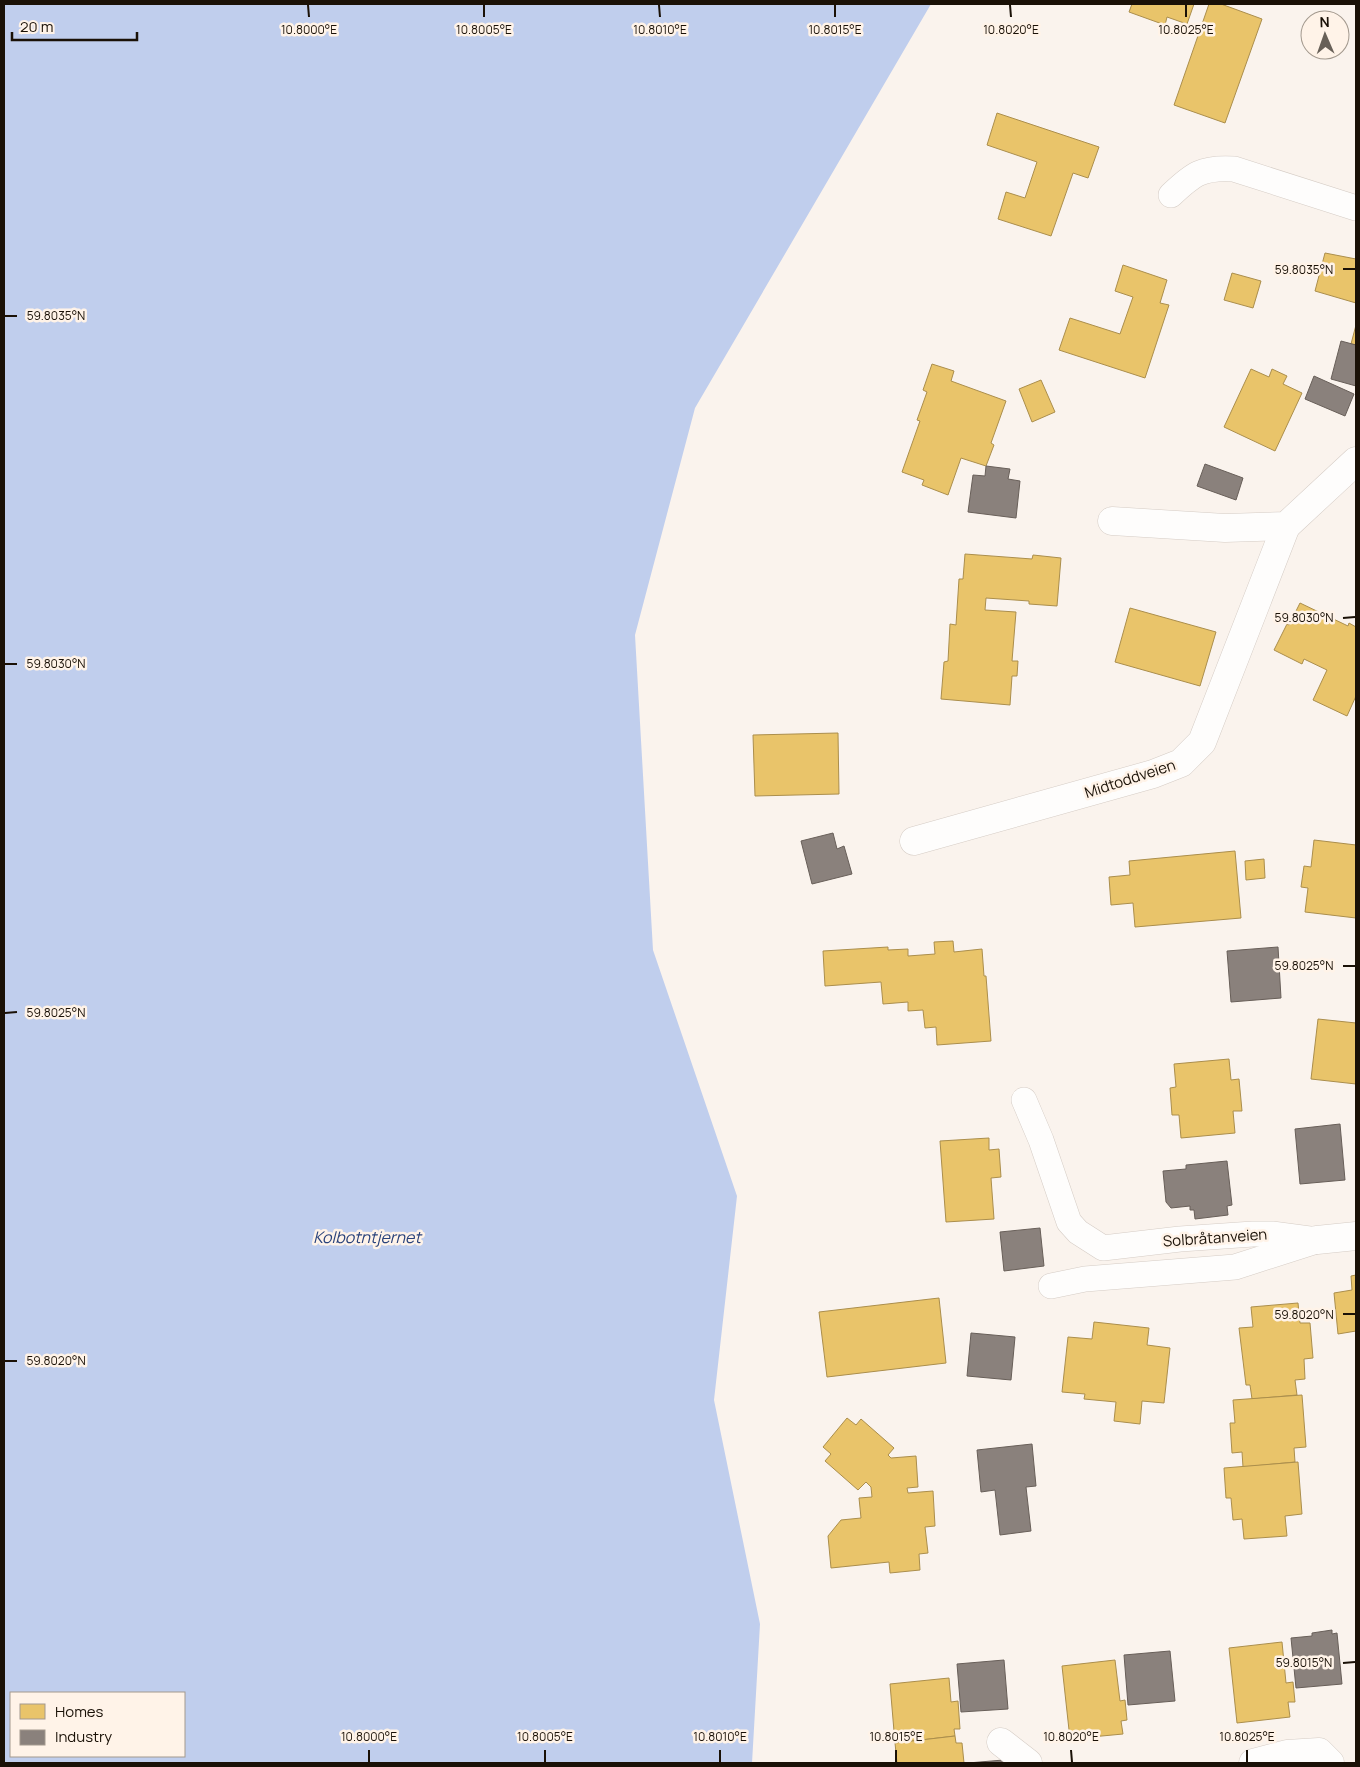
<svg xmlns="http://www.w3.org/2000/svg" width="1360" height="1767" font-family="Manrope,sans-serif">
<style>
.water{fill:#c0ceed;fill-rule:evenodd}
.homes{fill:#e9c46a;stroke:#ab8e4c}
.industry{fill:#8a817c;stroke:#685f59}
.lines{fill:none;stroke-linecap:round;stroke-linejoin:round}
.service-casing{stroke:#d5ccc5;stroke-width:26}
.minor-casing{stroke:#d5ccc5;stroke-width:29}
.service{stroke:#fefdfc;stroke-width:25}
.minor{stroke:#fefdfc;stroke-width:28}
.ticks{fill:none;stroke:#1a1107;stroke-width:2}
.labels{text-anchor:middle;stroke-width:5;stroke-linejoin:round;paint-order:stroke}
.street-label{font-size:15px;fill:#1a1107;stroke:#fff3e8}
.water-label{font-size:16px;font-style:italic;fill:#29427b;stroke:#fff3e8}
.ticks-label{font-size:12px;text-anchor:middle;fill:#1a1107;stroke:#fff3e8;stroke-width:5;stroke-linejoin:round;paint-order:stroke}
</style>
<rect width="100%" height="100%" fill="#faf3ed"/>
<path class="water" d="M4,4H931L695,408L635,635L653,950L737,1196L714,1400L760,1624L752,1763H4ZM11,1693H184V1756H11Z"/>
<g class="homes">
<polygon points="1132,4 1194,4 1187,24 1167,17 1165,25 1129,12"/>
<polygon points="1209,4 1221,4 1262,19 1225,123 1174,105"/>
<polygon points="997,113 1099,147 1088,178 1073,173 1051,236 998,219 1006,192 1025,198 1037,162 987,145"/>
<polygon points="1325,253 1356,259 1356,303 1315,291"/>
<polygon points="1123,265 1167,280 1160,303 1169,305 1145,378 1059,350 1070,318 1120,334 1133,297 1115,291"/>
<polygon points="1232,273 1261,281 1253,308 1224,300"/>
<polygon points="1356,325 1356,345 1351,344"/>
<polygon points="932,364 954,371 951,381 1006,401 991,443 994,445 986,466 961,458 948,495 922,485 924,480 902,472 920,421 917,420 927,392 923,390"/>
<polygon points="1251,369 1269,377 1272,369 1287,376 1283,384 1302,393 1275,451 1224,427"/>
<polygon points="1041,380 1055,412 1032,422 1019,389"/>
<polygon points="965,554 1032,559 1033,555 1061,558 1057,606 1029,604 1029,601 986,598 985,610 1016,612 1012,661 1018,661 1017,676 1012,676 1010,705 941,699 944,662 948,661 950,624 956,625 959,579 963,579"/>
<polygon points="1300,603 1348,626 1349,623 1356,627 1356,696 1347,716 1313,700 1327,670 1304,659 1302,664 1274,650 1287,624 1289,625"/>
<polygon points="1130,608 1216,632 1200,686 1115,662"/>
<polygon points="838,733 839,794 755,796 753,735"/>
<polygon points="1314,840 1356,845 1356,918 1305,912 1308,888 1301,887 1304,866 1311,867"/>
<polygon points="1235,851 1241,918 1135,927 1133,903 1111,905 1109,877 1130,875 1129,861"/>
<polygon points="1264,859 1265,878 1246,880 1245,861"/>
<polygon points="953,941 954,952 982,949 984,976 986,976 991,1041 937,1045 936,1027 925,1028 923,1010 908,1011 908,1002 883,1004 881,982 825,986 823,951 888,947 888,950 908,949 908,956 935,954 934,942"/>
<polygon points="1318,1019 1356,1023 1356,1084 1311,1079"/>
<polygon points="1229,1059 1231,1080 1239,1079 1242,1111 1233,1111 1235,1133 1181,1138 1179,1115 1172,1115 1170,1088 1176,1087 1174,1064"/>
<polygon points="989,1138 989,1150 999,1149 1001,1177 991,1178 994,1219 946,1222 940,1141"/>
<polygon points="1356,1275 1356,1331 1338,1334 1334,1293 1352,1290 1351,1276"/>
<polygon points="939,1298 946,1363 827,1377 819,1312"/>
<polygon points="1298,1303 1300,1323 1310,1323 1313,1358 1304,1359 1305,1379 1295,1380 1297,1395 1252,1399 1250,1385 1246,1385 1239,1328 1253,1327 1251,1307"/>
<polygon points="1094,1322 1149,1328 1147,1345 1170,1348 1164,1403 1142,1401 1140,1424 1114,1421 1116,1402 1084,1399 1085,1394 1062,1392 1068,1337 1092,1339"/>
<polygon points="1302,1395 1306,1447 1294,1448 1295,1462 1243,1467 1242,1452 1232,1453 1230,1423 1235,1423 1233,1400"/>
<polygon points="847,1418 856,1425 861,1419 894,1448 888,1455 891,1458 916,1456 918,1487 907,1488 908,1493 933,1491 935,1526 925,1527 928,1553 919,1554 920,1570 890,1573 889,1562 831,1568 828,1536 841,1520 861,1518 859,1498 872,1497 871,1487 866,1482 858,1490 825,1461 831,1454 823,1447"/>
<polygon points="1298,1462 1302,1514 1285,1516 1287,1536 1244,1539 1242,1519 1233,1520 1231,1498 1226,1498 1224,1468"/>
<polygon points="1282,1642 1286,1683 1293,1682 1295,1702 1288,1702 1290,1717 1237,1723 1229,1648"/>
<polygon points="1115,1660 1120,1701 1125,1700 1127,1720 1121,1721 1123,1734 1070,1739 1062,1666"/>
<polygon points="949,1678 951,1702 958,1701 960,1729 954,1729 955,1736 895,1743 890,1684"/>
<polygon points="955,1736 956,1743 962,1743 964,1763 897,1763 895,1743"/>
</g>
<g class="industry">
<polygon points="1341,341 1356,345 1356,386 1331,379"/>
<polygon points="1314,376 1354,394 1345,416 1305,399"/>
<polygon points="1205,464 1243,478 1236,500 1197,486"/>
<polygon points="986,466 1010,469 1008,479 1020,481 1016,518 968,512 973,475 985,476"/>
<polygon points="833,833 837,849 844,846 852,874 812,884 801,841"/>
<polygon points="1278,947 1281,998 1231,1002 1227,951"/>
<polygon points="1340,1124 1345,1180 1300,1184 1295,1129"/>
<polygon points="1227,1161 1232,1205 1227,1206 1228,1215 1195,1219 1194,1210 1190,1210 1190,1206 1171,1208 1166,1202 1163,1171 1186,1169 1186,1165"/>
<polygon points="1040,1228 1044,1266 1004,1271 1000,1232"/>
<polygon points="971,1333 1015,1337 1011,1380 967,1376"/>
<polygon points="1032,1444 1036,1486 1026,1487 1031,1531 1000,1535 995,1490 981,1492 977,1450"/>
<polygon points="1332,1630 1332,1634 1337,1633 1342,1684 1296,1688 1291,1638 1312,1636 1312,1633"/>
<polygon points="1170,1651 1175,1701 1128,1705 1124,1655"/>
<polygon points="1004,1660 1008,1709 961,1712 957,1664"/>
<polygon points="1015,1759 1015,1763 968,1763"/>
</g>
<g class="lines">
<defs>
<g id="service">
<path d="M1171,195C1193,174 1202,167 1234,169L1356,208"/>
<polyline points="1024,1100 1041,1140 1069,1222 1078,1232 1103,1248 1180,1239 1253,1234 1272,1234 1317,1240"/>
<polyline points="1051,1286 1085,1279 1235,1267 1313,1242"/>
</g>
<g id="minor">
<polyline points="1112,521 1225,528 1286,526 1356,461"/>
<polyline points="914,841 1153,774 1181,763 1202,742 1286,526"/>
<polyline points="1317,1240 1356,1236"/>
<polyline points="1001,1742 1028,1763"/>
<polyline points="1253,1763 1287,1754 1319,1752 1330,1763"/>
</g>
</defs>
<use href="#service" class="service-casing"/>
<use href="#minor" class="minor-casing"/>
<use href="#service" class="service"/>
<use href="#minor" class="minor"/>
</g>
<path class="ticks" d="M308,5L309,17M484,5V17M659,5L660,17M835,5V17M1010,5L1011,17M1186,5V17M1343,269H1355M5,316H17M1343,618L1355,617M5,664H17M1343,966H1355M5,1013L17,1012M1343,1314H1355M5,1361H17M1343,1663L1355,1662M369,1750V1762M545,1750V1762M720,1750V1762M896,1750V1762M1071,1750L1072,1762M1247,1750V1762"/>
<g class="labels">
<g class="street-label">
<text transform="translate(1130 779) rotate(-18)" y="5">Midtoddveien</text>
<text transform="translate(1215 1238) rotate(-4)" y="5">Solbråtanveien</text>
</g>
<g class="water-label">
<text x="367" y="1243">Kolbotntjernet</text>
</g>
</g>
<g class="ticks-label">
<text x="309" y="34">10.8000°E</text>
<text x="484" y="34">10.8005°E</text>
<text x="660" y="34">10.8010°E</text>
<text x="835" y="34">10.8015°E</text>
<text x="1011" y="34">10.8020°E</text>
<text x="1186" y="34">10.8025°E</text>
<text x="1304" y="274">59.8035°N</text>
<text x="56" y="320">59.8035°N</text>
<text x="1304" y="622">59.8030°N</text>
<text x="56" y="668">59.8030°N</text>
<text x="1304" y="970">59.8025°N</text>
<text x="56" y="1017">59.8025°N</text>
<text x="1304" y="1319">59.8020°N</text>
<text x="56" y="1365">59.8020°N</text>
<text x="1304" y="1667">59.8015°N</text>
<text x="369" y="1741">10.8000°E</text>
<text x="545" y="1741">10.8005°E</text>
<text x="720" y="1741">10.8010°E</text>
<text x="896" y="1741">10.8015°E</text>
<text x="1071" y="1741">10.8020°E</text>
<text x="1247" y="1741">10.8025°E</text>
</g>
<rect width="1360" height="1767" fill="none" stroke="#1a1107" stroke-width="10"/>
<rect x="10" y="1692" width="175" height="65" fill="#fff3e8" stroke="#a3998e"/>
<rect x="20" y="1704" width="25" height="15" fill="#e9c46a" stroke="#a3998e"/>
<text x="55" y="1717" font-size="15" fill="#1a1107">Homes</text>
<rect x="20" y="1730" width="25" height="15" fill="#8a817c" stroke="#a3998e"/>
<text x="55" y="1742" font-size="15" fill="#1a1107">Industry</text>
<g transform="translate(1325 35) rotate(358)"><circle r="24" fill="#fff3e8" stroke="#a3998e"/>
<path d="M0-4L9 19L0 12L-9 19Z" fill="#686058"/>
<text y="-8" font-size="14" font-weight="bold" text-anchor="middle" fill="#1a1107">N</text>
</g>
<path d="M12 32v8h125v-8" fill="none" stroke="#1a1107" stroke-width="2.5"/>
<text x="20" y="32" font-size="15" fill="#1a1107" stroke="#fff3e8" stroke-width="4" paint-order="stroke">20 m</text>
</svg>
